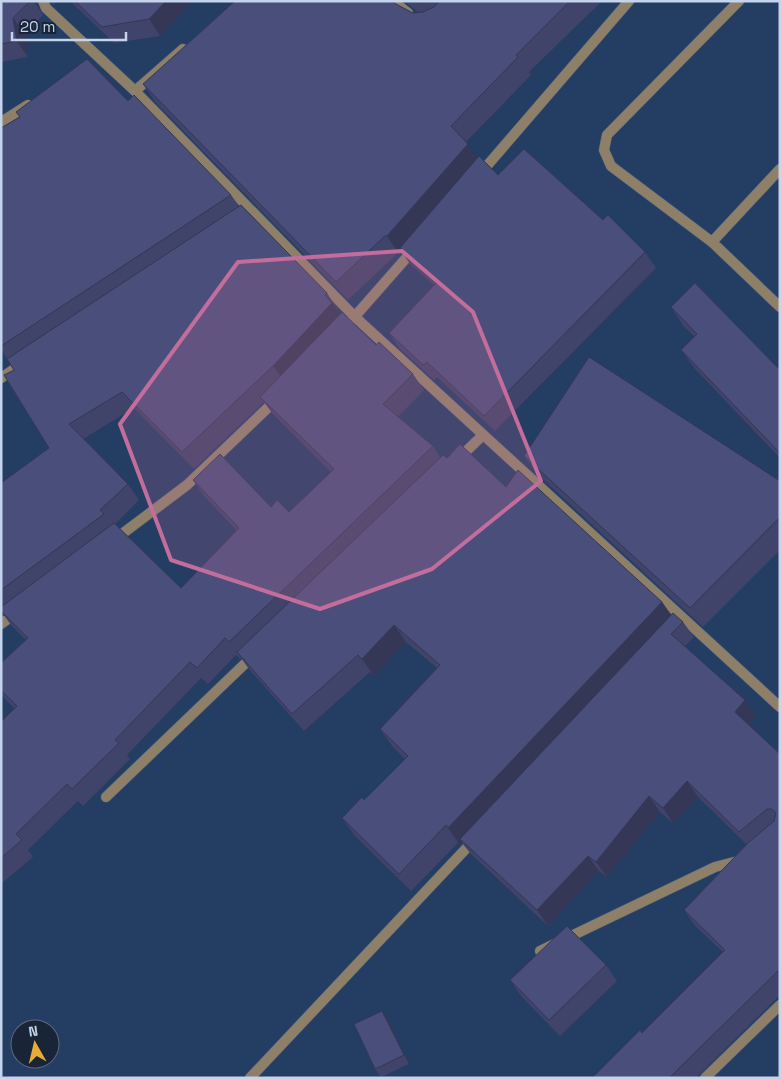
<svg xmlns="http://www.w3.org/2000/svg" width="781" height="1079" font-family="'Space Grotesk',sans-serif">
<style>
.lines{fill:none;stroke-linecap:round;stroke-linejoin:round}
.service-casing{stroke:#445b7e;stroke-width:11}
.minor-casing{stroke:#445b7e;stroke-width:11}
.service{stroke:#8e7f68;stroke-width:10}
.minor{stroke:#8e7f68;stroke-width:10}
.wall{fill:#40436a;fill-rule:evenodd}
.shaded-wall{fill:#343756}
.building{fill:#4a4e7b;stroke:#343756}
.marked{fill:#c36d9c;fill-opacity:0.2;stroke:#c36d9c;stroke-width:4;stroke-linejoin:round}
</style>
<rect width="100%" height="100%" fill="#243d63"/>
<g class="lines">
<defs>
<g id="service">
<polyline points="739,1 607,135 604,150 611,166 712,242 780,307"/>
<polyline points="712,242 780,169"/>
</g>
<g id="minor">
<polyline points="43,1 46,8 135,91 355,317 780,707"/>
<polyline points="393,1 408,13"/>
<polyline points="135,91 183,49"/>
<polyline points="1,122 28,105"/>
<polyline points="479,175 629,1"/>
<polyline points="350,322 415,248"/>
<polyline points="1,378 23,363"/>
<polyline points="458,459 482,436"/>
<polyline points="114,540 187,485 277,399"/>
<polyline points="1,624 16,613"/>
<polyline points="106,797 255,654"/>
<polyline points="540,951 715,867 742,860"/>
<polyline points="250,1078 476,838"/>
<polyline points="705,1078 780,1005"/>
</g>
</defs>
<use href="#service" class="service-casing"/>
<use href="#minor" class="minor-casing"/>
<use href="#service" class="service"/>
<use href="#minor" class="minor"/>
</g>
<g class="wall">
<polygon points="1,1 36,1 43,15 25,35 28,57 1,62"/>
<polygon points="50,1 57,1 53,5"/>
<polygon points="70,1 193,1 160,36 114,43"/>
<polygon points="404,1 598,1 600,3 529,72 531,75 466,142 478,158 498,175 603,220 645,252 656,268 495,431 437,377 434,380 400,349 389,333 434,285 410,264 402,252 400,255 398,253 348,300 155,102 143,84 396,4 413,13 419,13"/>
<path d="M128,101L231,195L239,206L327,293L338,310L340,314L376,345L413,374L424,390L398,417L433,446L440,457L447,458L506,487L662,602L671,615L683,622L694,637L685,646L756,715L748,724L780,754V995L696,1078H593L642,1033L723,952L695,926L684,910L747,845L698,797L673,823L660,812L607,877L599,871L548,926L471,854L462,843L460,845L458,843L411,891L354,835L342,818L364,800L405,759L392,746L380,729L437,668L406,642L374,676L370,672L304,731L249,669L241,658L240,659L236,655L208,684L201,678L127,755L130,759L83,806L78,801L28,850L33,857L1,884V722L15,709L4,698L1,694V663L26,640L11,625L3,614L1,615V483L49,448L14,370L1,350V128ZM264,402L272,413L331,472L289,512L271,507L193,480L204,496L237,531L181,588L115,524L139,500L128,484L83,439L134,408L194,469Z"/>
<polygon points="671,307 780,370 780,458 695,369 681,350 695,337 684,327"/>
<polygon points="524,456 780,481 780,550 703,627 538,475"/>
<polygon points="606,965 617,981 560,1036 521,996 510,980"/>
<polygon points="382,1011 388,1019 409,1064 381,1077 375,1069"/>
</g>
<g class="shaded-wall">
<polygon points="34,1 36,1 43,15"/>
<polygon points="166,1 193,1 160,36 149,19"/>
<polygon points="13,18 25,35 28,57 17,41"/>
<polygon points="468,144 481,162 400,248 402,252 400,255 387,236"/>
<polygon points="332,303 344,319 284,382 273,366"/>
<polygon points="662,602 674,619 460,839 462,843 460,845 448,828"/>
<polygon points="394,625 406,642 374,676 362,659"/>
<polygon points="745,700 756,715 746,727 735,712"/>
<polygon points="687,781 698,797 673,823 663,808"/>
<polygon points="649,796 660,812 607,877 596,862"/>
<polygon points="588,856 599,871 548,926 537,910"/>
<polygon points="382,1011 388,1019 409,1064 404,1055"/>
</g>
<g class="building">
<polygon points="1,1 30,1 13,18 17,41 1,44"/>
<polygon points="75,1 166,1 149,19 102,27"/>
<polygon points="235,1 392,1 396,4 413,13 423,12 434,7 440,1 570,1 516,55 518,57 451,126 468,144 387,236 386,235 336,282 143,84"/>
<polygon points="87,59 128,101 134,95 231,195 1,346 1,128 20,117 16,112"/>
<polygon points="524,149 603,220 608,215 645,252 484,416 427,362 423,365 389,333 438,281 400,248 479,156 498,175"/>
<polygon points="241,205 327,293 325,295 332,303 273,366 182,452 122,392 69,424 128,484 100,510 104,514 1,590 1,483 49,448 4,375 14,370 7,359"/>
<polygon points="695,283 780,370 780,453 681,350 697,334 671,307"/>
<polygon points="342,312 376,345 379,342 413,374 383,404 433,446 229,642 225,638 197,668 190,662 115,740 119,743 72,789 67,784 16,834 22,840 1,858 1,722 17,706 1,690 1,663 28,638 1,611 1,607 114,523 181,588 239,528 193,480 220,454 271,507 277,500 289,512 334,469 260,397"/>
<polygon points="589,357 780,481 780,512 779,513 780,517 690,608 524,456"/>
<polygon points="460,444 506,487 518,470 662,602 448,828 446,825 399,874 342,818 362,797 364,800 408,756 380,729 440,665 394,625 362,659 358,655 292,714 237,652 443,455 447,458"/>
<polygon points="673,613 683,622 671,634 745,700 735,712 780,754 780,969 669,1078 593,1078 593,1077 640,1030 642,1033 725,950 684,910 749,842 774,821 776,813 772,809 767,809 739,832 687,781 663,808 649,796 596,862 588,856 537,910 460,839"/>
<polygon points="567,926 606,965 549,1020 510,980"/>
<polygon points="382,1011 404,1055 375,1069 354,1024"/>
</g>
<path class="marked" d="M402,251L473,312L541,481L432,569L320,609L171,560L120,424L238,262Z"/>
<rect width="781" height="1079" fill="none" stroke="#c4d4eb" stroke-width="5"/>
<g transform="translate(35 1044) rotate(352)"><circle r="24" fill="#192436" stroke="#5d6a7e"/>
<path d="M0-4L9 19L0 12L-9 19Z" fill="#e8ab37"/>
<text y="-8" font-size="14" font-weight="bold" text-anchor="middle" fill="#c4d4eb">N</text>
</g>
<path d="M12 32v8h114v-8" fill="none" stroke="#c4d4eb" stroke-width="2.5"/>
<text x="20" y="32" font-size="15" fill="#c4d4eb" stroke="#192436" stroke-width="4" paint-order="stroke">20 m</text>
</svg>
